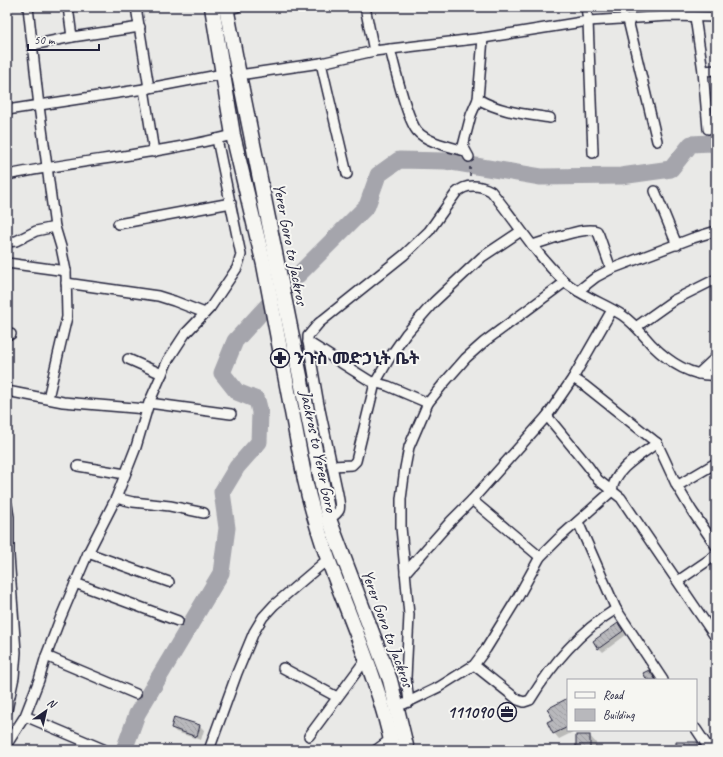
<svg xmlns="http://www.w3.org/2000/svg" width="723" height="757" font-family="Caveat,'Noto Sans Ethiopic',sans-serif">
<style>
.shadow{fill:#0003}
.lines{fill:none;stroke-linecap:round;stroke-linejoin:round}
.river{stroke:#a5a5ac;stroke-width:17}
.building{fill:url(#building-back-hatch);stroke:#22223b}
.street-casing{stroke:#22223b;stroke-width:12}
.primary-casing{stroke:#22223b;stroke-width:17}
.path{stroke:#22223b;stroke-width:1.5;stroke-dasharray:3 3;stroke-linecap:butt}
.street{stroke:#f6f6f2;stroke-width:9}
.primary{stroke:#f6f6f2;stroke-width:14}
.labels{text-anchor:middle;stroke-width:4;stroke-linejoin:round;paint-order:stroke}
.street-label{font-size:17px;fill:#22223b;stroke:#f6f6f2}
.poi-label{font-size:17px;font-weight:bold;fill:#22223b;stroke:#f6f6f2;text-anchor:start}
</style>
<defs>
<pattern id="building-back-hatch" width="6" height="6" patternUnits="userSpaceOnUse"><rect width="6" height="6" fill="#b8b8bc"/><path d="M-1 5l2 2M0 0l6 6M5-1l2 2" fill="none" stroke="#9e9ea2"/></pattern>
</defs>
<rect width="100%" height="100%" fill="#e9e9e7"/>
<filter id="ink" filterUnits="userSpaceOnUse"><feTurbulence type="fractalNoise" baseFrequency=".025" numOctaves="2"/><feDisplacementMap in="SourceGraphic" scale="8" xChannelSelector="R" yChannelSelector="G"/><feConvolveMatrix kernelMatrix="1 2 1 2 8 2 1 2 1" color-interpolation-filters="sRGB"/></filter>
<g filter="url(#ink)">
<g class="shadow">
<polygon points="618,625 626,635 603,652 599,648"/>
<polygon points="568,699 568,730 577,730 559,739 554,733 554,720"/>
<polygon points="175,718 200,726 204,730 201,740 176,732 172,728"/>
<polygon points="590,736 596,743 596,750 560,750 560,746 577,747"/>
<polygon points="662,747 677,747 694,750 662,750"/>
</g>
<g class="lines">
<polyline class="river" points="124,750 137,714 221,573 227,528 222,492 237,467 259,442 260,412 257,400 237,392 222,373 235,341 268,305 367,206 378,175 399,160 446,161 541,177 621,176 671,169 691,144 711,143 716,145"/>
</g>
<g class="building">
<polygon points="618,623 623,631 598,649 593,641"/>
<polygon points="649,670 656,680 647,680 643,673"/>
<polygon points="568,698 568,727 553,734 547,722 553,719 547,709"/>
<polygon points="174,717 200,725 197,737 171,728"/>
<rect x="576" y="735" width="14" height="15"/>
<polygon points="676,742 697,742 701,748 698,750 676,750"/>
</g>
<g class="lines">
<defs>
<g id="street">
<polyline points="28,7 39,106 55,227 61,247 66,271 67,317 48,398"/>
<polyline points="68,7 72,37 140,27"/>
<polyline points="136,7 149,88"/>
<polyline points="365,7 374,51"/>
<polyline points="586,7 588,21 593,153"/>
<polyline points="226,9 237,7"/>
<polyline points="695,17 703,71 708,129"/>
<polyline points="628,20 657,141"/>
<polyline points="32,45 72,37"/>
<path d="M390,49C395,68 406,117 417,131C426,142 451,147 465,151"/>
<polyline points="321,63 347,174"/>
<polyline points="703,71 716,70"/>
<polyline points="239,75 321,63 374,51 483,38 588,21 670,16 716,17"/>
<polyline points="144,89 154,152"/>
<path d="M478,99C500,112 525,114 550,118"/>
<polyline points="7,110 144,89 223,74"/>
<polyline points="469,157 463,146 471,115 478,99 483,38"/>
<path d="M7,175C82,160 158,154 233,135"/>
<polyline points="655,191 677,245"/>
<polyline points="118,224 231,203"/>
<polyline points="7,242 16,241 36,231 55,227"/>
<path d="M532,245C547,241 584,226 597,231L599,235L611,269"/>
<polyline points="7,263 66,271"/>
<polyline points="66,283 158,296 174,301 205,313"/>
<polyline points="578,291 596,277 611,269 693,238 716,231"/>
<polyline points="636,327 674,300 716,279"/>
<polyline points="7,333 11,334"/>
<polyline points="308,342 370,381 388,386 428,403"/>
<polyline points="128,359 162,374"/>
<polyline points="698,374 716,357"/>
<polyline points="573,378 584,385 657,443 677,486 692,511 716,546"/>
<polyline points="7,391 63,402 146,409"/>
<polyline points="149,403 231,414"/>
<polyline points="547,416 588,466 598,480 621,498 716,638"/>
<polyline points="78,466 125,474"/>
<polyline points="332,466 352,465 356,461 375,383 392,354 406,334 434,302 482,257 521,231"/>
<polyline points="677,486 716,463"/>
<polyline points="116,498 133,502 170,506 204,513"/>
<polyline points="472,500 540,557"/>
<polyline points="7,505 9,517 9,556 16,652 14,677 7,710"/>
<path d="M329,519C343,511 340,508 338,494L319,405L308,342V336L319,323L404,255L429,231L456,193C466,183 480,185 491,191C516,221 536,255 564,281C579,295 605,304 622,315C634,323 642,334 652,345C669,362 691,377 716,375"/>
<polyline points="578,522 616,609 663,680"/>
<polyline points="88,553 169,582"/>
<polyline points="405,573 451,521 472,500 547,416 573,378 612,310"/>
<polyline points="678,581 716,555"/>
<polyline points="75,583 178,621"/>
<polyline points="46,656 136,694"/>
<path d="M474,665L518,700L524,702L530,700C553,663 579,632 616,609"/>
<polyline points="283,668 337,697"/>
<polyline points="409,702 406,678 409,615 401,527 401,499 405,468 409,447 428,403 444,383 466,358 484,342 565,282"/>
<path d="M404,704L439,687L474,665L486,649L518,597L540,557L559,538L612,491C614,469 641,455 657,443"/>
<polyline points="25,716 103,749"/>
<polyline points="696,729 710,750"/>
<polyline points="309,736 366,659"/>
<polyline points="7,744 25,716 39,680 46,656 60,619 88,553 116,498 136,447 149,403 168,360 185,334 210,308 237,268 241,255 217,139"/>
<polyline points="209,750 237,673 254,632 263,617 274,605 328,559"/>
<polyline points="376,750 391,739"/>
</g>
<g id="primary">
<path d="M212,7L233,135L264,265L305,480C311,507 319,533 328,559C351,622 380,684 393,750"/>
<polyline points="226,7 239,75 329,519 390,680 407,750"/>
</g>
</defs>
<use href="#street" class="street-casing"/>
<use href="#primary" class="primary-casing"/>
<polyline class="path" points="470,167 470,177"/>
<use href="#street" class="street"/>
<use href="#primary" class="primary"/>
</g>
</g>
<defs>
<symbol id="pharmacy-ring" viewBox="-11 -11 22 22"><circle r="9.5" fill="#f6f6f2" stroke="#22223b" stroke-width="1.5"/><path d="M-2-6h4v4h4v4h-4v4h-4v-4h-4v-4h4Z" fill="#22223b"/></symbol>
<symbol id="office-ring" viewBox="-11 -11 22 22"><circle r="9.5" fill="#f6f6f2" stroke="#22223b" stroke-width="1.5"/><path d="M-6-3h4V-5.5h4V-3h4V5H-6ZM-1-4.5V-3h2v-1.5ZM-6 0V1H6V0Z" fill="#22223b"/></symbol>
</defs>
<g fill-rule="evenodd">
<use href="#pharmacy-ring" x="269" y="347" width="22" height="22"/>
<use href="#office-ring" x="496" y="701" width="22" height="22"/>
</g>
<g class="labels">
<g class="street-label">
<text transform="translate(291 244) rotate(79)" y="6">Yerer Goro to Jackros</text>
<text transform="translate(319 451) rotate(78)" y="6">Jackros to Yerer Goro</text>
<text transform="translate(388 628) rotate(70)" y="6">Yerer Goro to Jackros</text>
</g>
<g class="poi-label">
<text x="294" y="364">ንጉስ መድኃኒት ቤት</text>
<text x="493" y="718" text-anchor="end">111090</text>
</g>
</g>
<rect width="723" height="757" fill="none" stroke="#f6f6f2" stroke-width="24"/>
<rect x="12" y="12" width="699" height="733" fill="none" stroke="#22223b" stroke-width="1.5" filter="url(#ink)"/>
<rect x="567" y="679" width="130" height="52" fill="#f6f6f2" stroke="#a1a1a9"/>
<rect x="575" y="692" width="20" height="6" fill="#f6f6f2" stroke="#a1a1a9"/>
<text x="603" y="699" font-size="12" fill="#22223b">Road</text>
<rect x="575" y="709" width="20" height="12" fill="#b8b8bc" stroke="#a1a1a9"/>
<text x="603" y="719" font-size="12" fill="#22223b">Building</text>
<g transform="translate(46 711) rotate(34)" stroke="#f6f6f2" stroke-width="3" paint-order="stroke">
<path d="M0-3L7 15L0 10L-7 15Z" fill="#22223b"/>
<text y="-6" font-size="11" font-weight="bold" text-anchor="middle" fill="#22223b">N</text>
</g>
<path d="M28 44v6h71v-6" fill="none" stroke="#22223b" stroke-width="2"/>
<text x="34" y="44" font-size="12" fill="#22223b" stroke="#f6f6f2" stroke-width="3" paint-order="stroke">50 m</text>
</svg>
